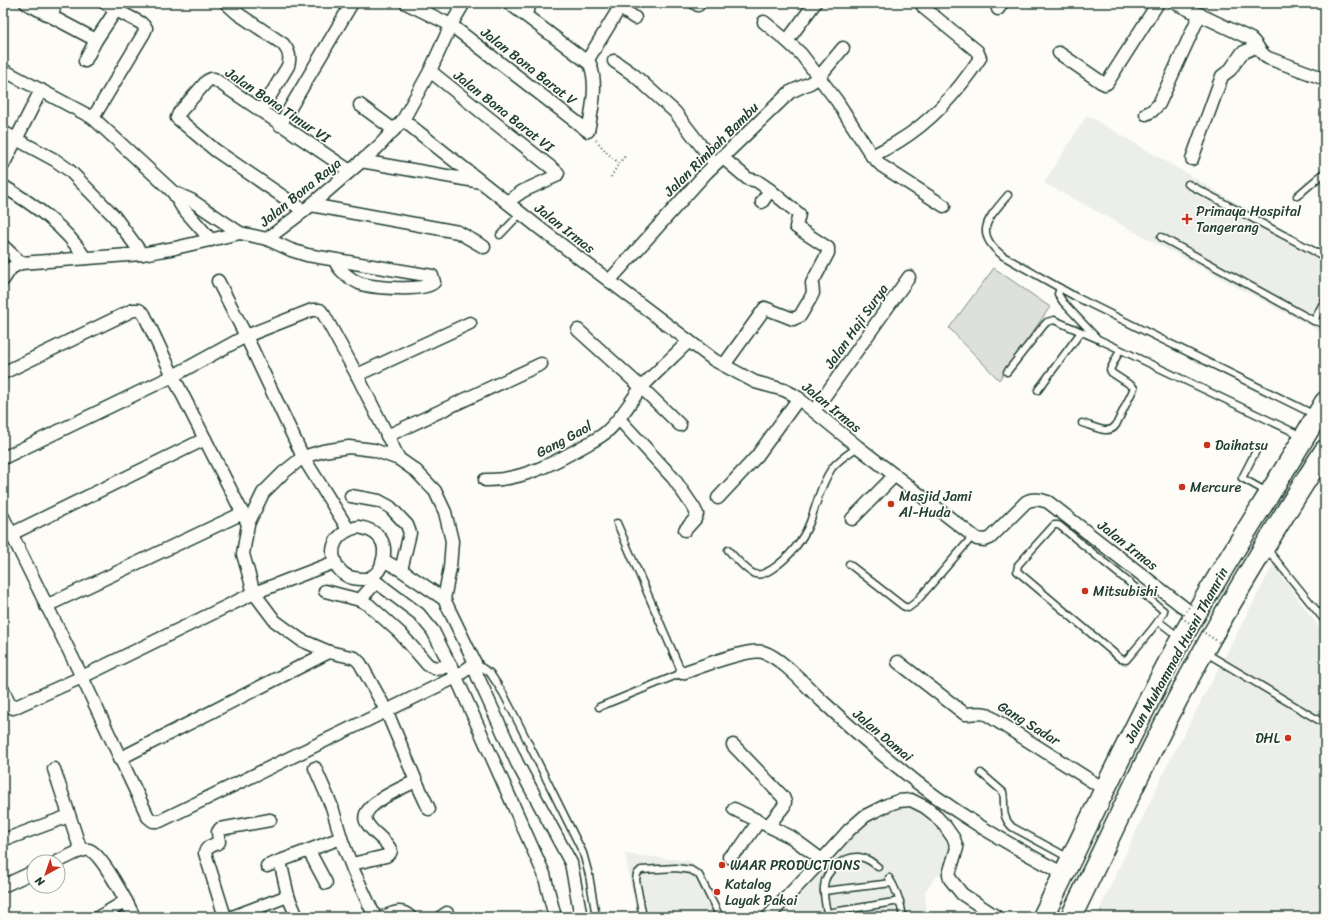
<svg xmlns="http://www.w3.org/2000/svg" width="1328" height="920" font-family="Sriracha,sans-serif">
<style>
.built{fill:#eceee9}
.green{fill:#dde0db;stroke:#7e8e88}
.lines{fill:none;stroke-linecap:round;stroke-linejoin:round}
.lane-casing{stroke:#1f3d34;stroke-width:9}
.street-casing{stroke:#1f3d34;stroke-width:15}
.primary-casing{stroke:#1f3d34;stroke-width:23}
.path{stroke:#1f3d34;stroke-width:2;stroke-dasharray:1 3;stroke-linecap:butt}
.lane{stroke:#fdfcf7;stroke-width:6}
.street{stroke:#fdfcf7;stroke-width:12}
.primary{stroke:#fdfcf7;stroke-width:20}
.path-bridge{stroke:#1f3d34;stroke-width:2;stroke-dasharray:1 3;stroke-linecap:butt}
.poi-dot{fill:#c8321e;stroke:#fdfcf7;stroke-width:1.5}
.labels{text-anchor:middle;stroke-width:3.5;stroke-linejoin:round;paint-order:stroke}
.street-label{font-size:14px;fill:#1f3d34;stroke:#fdfcf7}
.poi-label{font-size:14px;fill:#1f3d34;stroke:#fdfcf7;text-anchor:start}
</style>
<rect width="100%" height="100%" fill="#fdfcf7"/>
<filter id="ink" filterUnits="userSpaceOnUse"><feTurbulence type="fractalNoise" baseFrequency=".025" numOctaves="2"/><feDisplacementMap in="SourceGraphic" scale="8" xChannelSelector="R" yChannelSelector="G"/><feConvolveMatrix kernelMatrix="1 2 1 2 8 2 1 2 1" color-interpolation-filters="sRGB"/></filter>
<g filter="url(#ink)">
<g class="built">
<polygon points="1087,115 1325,255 1325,334 1044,183"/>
<polygon points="1273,565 1325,635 1325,917 1096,917 1165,770"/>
<polygon points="906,805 917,807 929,815 945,832 952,847 944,877 938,874 925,891 927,917 789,917 801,894 820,870 866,820 888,809"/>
<polygon points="625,854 690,861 702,874 725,917 637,917"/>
</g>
<polygon class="green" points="994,268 1050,307 999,380 949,328"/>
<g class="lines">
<defs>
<g id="lane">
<polyline points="1188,184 1325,257"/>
<path d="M1008,195C989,218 972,232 1003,256L1076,297L1315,415"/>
<polyline points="1297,196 1325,172"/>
<polyline points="500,235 521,213"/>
<polyline points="1161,237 1314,321 1325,324"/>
<polyline points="1060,288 1058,294 1063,302 1096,337"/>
<polyline points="1314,321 1325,299"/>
<polyline points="1007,372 1044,325 1047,322 1054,320 1098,339 1302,436"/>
<polyline points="1038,390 1081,332"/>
<path d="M1082,423C1093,426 1109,436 1116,425L1134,388L1132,386L1112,373L1110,370L1120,350"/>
<polyline points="1257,449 1242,478 1267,492"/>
<path d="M1054,525H1058L1060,526L1164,611C1162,619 1133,652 1126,660L1121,659L1017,571L1018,565Z"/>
<polyline points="1267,549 1325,621"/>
<path d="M728,550C734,556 747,572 755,574C761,576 767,572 772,569C789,558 803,540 810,522C817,503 821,484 832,468C839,459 848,454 858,447"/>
<polyline points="849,564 903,606 908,608 916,602 973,536"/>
<polyline points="1158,621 1179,637"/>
<polyline points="1206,653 1325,724"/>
<polyline points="475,663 490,673 503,693 519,724 583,853 589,875 596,917"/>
<polyline points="599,707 682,673 617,523"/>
<path d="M981,773L1003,792C1006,806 1000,815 1012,827L1069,858"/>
<path d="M889,878C897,890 901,903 903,917"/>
<polyline points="824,891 892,883"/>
<polyline points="827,913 900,901"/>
<polyline points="643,917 636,880 637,874 641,870 676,868 691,870 699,875 720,917"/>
<path d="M828,917C826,908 823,896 824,886C825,871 844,856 859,857C867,858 872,862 878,867"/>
<polyline points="1320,917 1325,910"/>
</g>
<g id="street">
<polyline points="26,3 96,40"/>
<path d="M226,3L237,13L283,44C289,51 291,57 288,66L261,111"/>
<path d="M406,3L451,25L588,131C592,110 598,84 590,64L509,3"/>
<polyline points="695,3 698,5"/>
<path d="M1175,3L1251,39C1258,45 1260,54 1268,58L1325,79"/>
<polyline points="615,4 635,18"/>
<polyline points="998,9 1002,3"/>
<polyline points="525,14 531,3"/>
<polyline points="52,16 55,3"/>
<polyline points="764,22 787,41 801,54 837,101 872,156 882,166 944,206"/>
<polyline points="787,41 815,3"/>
<polyline points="1059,53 1101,82 1105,84 1107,83 1158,3"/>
<polyline points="85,61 96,40 116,10 116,9 105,3"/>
<polyline points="587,61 620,7"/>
<polyline points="614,61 634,75 675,112 715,164"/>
<polyline points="3,70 93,118 173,192 182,207 211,240"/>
<polyline points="430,71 558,173 556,176 523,191 507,202"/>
<polyline points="360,105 394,130"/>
<polyline points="1146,114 1152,111 1159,104 1200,14"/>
<polyline points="93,118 144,33 146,28 141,23 116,10"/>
<path d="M403,120L542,230L714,360L755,382L784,390L794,395L858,447L977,539L985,540L990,538L1026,502C1033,498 1040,499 1048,502L1195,616"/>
<polyline points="280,125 352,3"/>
<polyline points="3,132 55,160 69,170 114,216 142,254"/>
<path d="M872,156C881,151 890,147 899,141C932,121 959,90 980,58L977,51L924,8L921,3"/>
<polyline points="722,157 748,179 757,181 770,190 762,202"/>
<polyline points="1192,159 1222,76 1230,70 1242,53 1257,46"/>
<polyline points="361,161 481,182"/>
<polyline points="3,165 41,90"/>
<path d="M3,186C34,205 65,226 85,258"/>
<polyline points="173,192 191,200 240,233"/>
<polyline points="311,205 458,232 484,247"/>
<polyline points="304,211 215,150 177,118 179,113 207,81 211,79 214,79 350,171"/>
<path d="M267,239L291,250L307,255L432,276L434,282C427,292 371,288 359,283C350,279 338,270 335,260"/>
<polyline points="3,246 21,263"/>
<polyline points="3,280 11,268 21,263 142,254 175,248 240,233 267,239 304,211 378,147 403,120 430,71 451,25 464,3"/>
<polyline points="218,281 246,336 303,457 348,529"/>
<polyline points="609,281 706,173 790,92 810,83 819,77 843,48"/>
<polyline points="578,330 642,388 680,425"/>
<polyline points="724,365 765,308 793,319 800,316 810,299 813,293 812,283 828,253 828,248 796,227 799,214 770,190"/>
<polyline points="3,373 133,310 139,310 144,314 173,376 248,524"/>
<polyline points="357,375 470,323"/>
<polyline points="814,411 909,277"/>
<polyline points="619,419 674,479 694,508 697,514 695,519 685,530"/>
<polyline points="387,436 541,364"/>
<polyline points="3,458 173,376 246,336 312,310 320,310 324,315 357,375 399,459"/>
<path d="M485,480C521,481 554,463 584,446C591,442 599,438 605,433C620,421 629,403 641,388C656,372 673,357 689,341"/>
<polyline points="351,496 379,501 390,507 407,525 410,533 401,570"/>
<polyline points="718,498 757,456 799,398"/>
<polyline points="3,517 82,677 148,817 153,821 160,821 456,677 475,663"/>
<polyline points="852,519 895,475"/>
<path d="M358,527C378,530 389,542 382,563C381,568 377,574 371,577C367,580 359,579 353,578C347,577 342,573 338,568C326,548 337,532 358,527Z"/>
<polyline points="3,538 205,439"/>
<polyline points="383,560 401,570 444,599 475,663 477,675 517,763 571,863 581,917"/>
<polyline points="371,578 419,614 433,631 456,677 544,874 555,917"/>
<polyline points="325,591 360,600 369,605 400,633 428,665 435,668 451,666"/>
<polyline points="360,600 376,582"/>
<polyline points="46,606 243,513"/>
<path d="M898,662L965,714C973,714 979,712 986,714L1104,789"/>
<path d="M682,673C701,667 747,648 763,652C782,658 807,687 821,700C846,723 872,747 899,768C949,810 1006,843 1064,874"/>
<polyline points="3,690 10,706 13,708 82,677 254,593 335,562"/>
<polyline points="733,745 783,797 785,802 784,806 768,826"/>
<polyline points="119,759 329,652"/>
<polyline points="315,768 332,807 342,841 354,872 375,917"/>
<polyline points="54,769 81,851"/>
<polyline points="429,809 416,781 386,710 360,663 355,658 329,652 301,640 275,621 254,593 243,554 248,524 263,493 283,473 303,457 323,451 349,447 374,450 399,459 416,471 435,491 445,512 452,541 450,568 444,599"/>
<polyline points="734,809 791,837 822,860"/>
<polyline points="3,839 12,837 69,816"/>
<polyline points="309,851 326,883"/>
<polyline points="729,857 741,847 759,821"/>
<polyline points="280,861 288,896 297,917"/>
<path d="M57,862C64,859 82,848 89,850C100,851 129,906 134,917"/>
<path d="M352,864L386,856L390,853L391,851C387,840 373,834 367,823C356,806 404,787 416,781"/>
<polyline points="267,866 341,838"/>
<polyline points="3,886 31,873"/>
<polyline points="99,917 126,901"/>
<path d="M225,917L205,853C207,845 214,846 219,842L218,832L220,829L270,820"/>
<polyline points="232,917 288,896"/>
<path d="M383,917C394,913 401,908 410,917"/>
<polyline points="441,917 447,913"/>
<polyline points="768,917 822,860 849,830 865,816 887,805 898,801 911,800 925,807 934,814 945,826 954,839 957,848 949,874 950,879 962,894 997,917"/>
</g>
<g id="primary">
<path d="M1043,917C1087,827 1129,736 1176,648C1223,564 1277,485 1325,402"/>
<path d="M1071,917C1114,828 1155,738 1203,652C1241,583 1283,516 1325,450"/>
</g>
</defs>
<use href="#lane" class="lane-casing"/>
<use href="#street" class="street-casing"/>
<use href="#primary" class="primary-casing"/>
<g class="path">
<polyline points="596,140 607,153 619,163 626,155"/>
<polyline points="611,177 619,163"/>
</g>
<use href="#lane" class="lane"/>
<use href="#street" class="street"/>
<use href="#primary" class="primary"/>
<polyline class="path-bridge" points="1191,604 1182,618 1220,643 1228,629"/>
</g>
</g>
<g class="poi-dot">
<path d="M1185 213h4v4h4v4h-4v4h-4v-4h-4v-4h4z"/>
<circle cx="1207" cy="445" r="4"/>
<circle cx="1182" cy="487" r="4"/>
<circle cx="891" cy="504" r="4"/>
<circle cx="1085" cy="591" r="4"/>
<circle cx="1288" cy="738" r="4"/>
<circle cx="722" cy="865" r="4"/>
<circle cx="717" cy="892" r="4"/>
</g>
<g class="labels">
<g class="street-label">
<text transform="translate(529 66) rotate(38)" y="5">Jalan Bona Barat V</text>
<text transform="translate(278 105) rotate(34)" y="5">Jalan Bona Timur VI</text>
<text transform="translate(504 111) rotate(38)" y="5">Jalan Bona Barat VI</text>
<text transform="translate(711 149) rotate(-45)" y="5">Jalan Rimbah Bambu</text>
<text transform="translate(300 192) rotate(-39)" y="5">Jalan Bona Raya</text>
<text transform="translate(565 228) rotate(38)" y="5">Jalan Irmas</text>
<text transform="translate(856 326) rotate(-55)" y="5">Jalan Haji Surya</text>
<text transform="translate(832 407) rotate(39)" y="5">Jalan Irmas</text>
<text transform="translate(564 439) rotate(-28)" y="5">Gang Gaol</text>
<text transform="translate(1128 545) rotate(38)" y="5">Jalan Irmas</text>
<text transform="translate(1176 655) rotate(-61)" y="5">Jalan Muhammad Husni Thamrin</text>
<text transform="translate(1029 723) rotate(32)" y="5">Gang Sadar</text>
<text transform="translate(883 735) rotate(40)" y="5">Jalan Damai</text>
</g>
<g class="poi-label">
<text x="1196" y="216">Primaya Hospital<tspan x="1196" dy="16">Tangerang</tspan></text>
<text x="1215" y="450">Daihatsu</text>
<text x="1190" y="492">Mercure</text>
<text x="899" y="501">Masjid Jami<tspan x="899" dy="16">Al-Huda</tspan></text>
<text x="1093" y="596">Mitsubishi</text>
<text x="1280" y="743" text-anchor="end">DHL</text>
<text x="730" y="870">WAAR PRODUCTIONS</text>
<text x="725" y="889">Katalog<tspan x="725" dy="16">Layak Pakai</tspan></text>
</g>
</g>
<rect width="1328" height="920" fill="none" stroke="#fdfcf7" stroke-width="16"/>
<rect x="8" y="8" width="1312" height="904" fill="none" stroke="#1f3d34" stroke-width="1.5" filter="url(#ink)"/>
<g transform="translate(46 874) rotate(220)"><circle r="19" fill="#fdfcf7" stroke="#a4b0a9"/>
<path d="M0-3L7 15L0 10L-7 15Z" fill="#c8321e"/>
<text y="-6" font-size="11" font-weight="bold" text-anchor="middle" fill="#1f3d34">N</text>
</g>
</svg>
